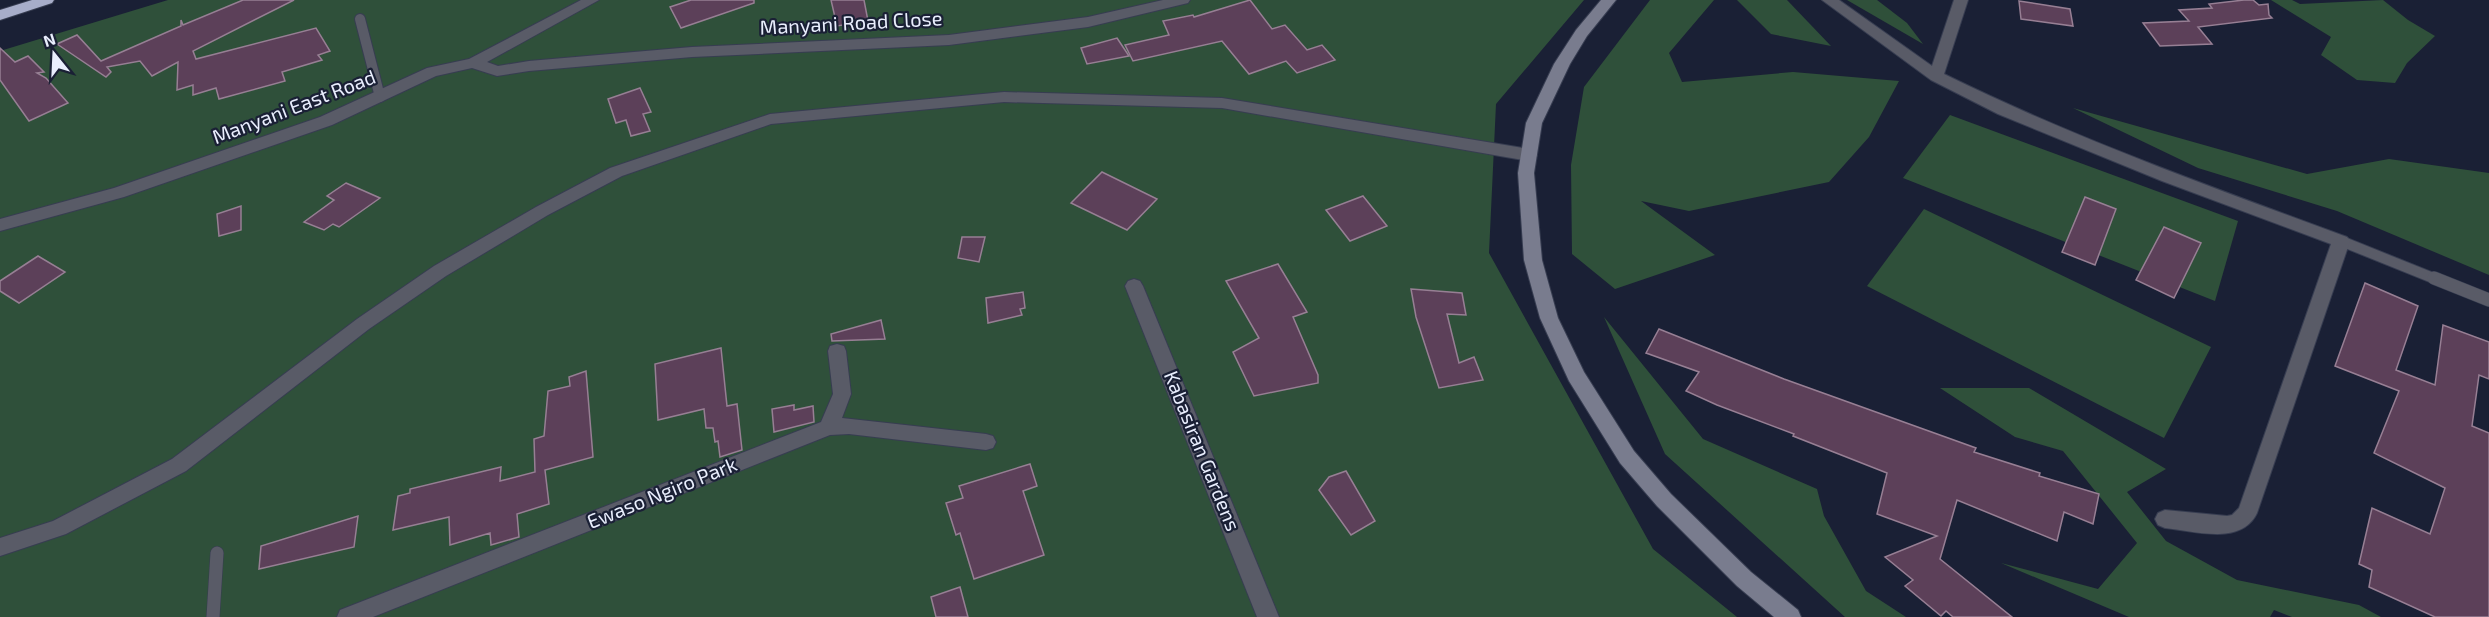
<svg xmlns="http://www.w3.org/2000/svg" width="2489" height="617" font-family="'Exo 2',sans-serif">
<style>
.green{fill:#2f503a}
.building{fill:#5c4059;stroke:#977f94;stroke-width:1.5}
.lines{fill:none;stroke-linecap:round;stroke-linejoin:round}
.lane-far1-casing{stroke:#373d51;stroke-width:12}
.lane-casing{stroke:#373d51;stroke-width:14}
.street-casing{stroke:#373d51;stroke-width:2}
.secondary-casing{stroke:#373d51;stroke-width:2}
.highway-casing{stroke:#373d51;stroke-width:2}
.lane-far1{stroke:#595b67;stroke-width:10}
.lane{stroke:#595b67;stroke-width:13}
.street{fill:#595b67;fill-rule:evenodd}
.secondary{fill:#797c8e;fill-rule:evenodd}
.highway{fill:#a7adc9;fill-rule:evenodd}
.labels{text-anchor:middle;stroke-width:4.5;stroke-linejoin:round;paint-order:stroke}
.street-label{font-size:20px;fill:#e9eefd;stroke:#1a2035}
</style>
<rect width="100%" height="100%" fill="#1a2035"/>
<g class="green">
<polygon points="168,0 1584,0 1496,104 1489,253 1653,549 1737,617 0,617 0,51"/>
<polygon points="1650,0 1714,0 1669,53 1682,82 1793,72 1899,81 1869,137 1829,182 1689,211 1641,201 1715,255 1615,289 1572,254 1571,165 1584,87"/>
<polygon points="1737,0 1787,0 1831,46 1771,34"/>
<polygon points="1847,0 1877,0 1907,23 1923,44"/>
<polygon points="2271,0 2292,0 2300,4 2383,0 2408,20 2435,36 2407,63 2395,83 2357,80 2321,55 2331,37"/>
<polygon points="2073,108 2307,174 2389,159 2489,173 2489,275 2337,211 2198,168"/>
<polygon points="1950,115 2238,221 2215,301 1903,178"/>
<polygon points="1924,209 2211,347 2164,438 1867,286"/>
<polygon points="1604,317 1703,439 1817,489 1824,516 1866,591 1906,617 1845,617 1665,454"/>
<polygon points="1940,388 2029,388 2166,469 2127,492 2166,541 2237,580 2359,605 2381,617 2292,617 2274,610 2270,617 2129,617 2001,563 2098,589 2137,543 2063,451 2015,437"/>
</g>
<g class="building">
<polygon points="243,0 294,0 193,51 196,59 316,28 330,51 318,55 322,60 282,72 285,81 219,99 216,88 193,95 193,85 177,90 178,62 152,76 140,61 107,67 111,72 106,77 57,44 77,35 101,61 181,26 181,20 183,25"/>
<polygon points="691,0 754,0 754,3 681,28 670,7"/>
<polygon points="831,0 864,0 868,21 837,26"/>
<polygon points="1250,0 1272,29 1285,25 1307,50 1322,45 1335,60 1297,73 1286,61 1249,74 1222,41 1133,61 1125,45 1169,35 1163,21 1193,15 1194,17"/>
<polygon points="2244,0 2253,0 2259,5 2268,4 2269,15 2272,18 2198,27 2212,44 2160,46 2143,23 2189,21 2179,10 2212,8 2209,4"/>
<polygon points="2019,1 2070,9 2073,26 2021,19"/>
<polygon points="1117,38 1129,56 1087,64 1081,48"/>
<polygon points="0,48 15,62 28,56 44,72 37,73 46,78 68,103 29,121 0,80"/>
<polygon points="640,88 651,112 643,114 650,131 631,136 626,120 616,123 608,99"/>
<polygon points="1102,172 1157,199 1127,230 1071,203"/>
<polygon points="346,183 380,198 339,227 333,224 324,230 304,222 334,200 327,196"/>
<polygon points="1363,196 1387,226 1350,241 1326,210"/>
<polygon points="2085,197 2116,209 2095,265 2062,252"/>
<polygon points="241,206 241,230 219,236 217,214"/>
<polygon points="2164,227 2201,243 2174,298 2136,280"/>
<polygon points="962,237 985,237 979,262 958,258"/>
<polygon points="38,256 65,272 19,303 0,291 0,281"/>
<polygon points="1278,264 1307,312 1293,317 1318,375 1318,383 1254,396 1233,352 1259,338 1226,281"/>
<polygon points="2365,283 2418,306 2396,370 2435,385 2443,325 2489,342 2489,379 2479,375 2472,426 2489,433 2489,617 2435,617 2369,587 2372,570 2359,564 2372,508 2430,534 2445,488 2374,453 2399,391 2335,366"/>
<polygon points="1411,289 1462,293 1466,315 1447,314 1459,363 1474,357 1483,380 1439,388 1416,317"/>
<polygon points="1023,292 1025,308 1020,309 1022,315 988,323 986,298"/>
<polygon points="881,320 885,339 832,341 831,334"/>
<polygon points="1659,329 1784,379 1976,448 1974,452 2040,473 2039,476 2099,494 2093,524 2064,512 2057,541 1957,500 1940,559 2012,617 1953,617 1946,611 1941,616 1905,586 1913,580 1885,557 1937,536 1877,514 1887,473 1793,436 1794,434 1717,405 1686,391 1699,372 1646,353"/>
<polygon points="721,348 727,406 737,404 742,450 720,457 718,441 715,442 713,428 706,428 704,409 658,420 655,364"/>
<polygon points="586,371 593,457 545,470 549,504 517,514 519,537 491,545 490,533 450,545 449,517 393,530 398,496 410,493 410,489 501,467 500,481 535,472 534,439 544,436 548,391 570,386 569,377"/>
<polygon points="794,405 794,410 813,406 814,422 774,432 772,409"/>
<polygon points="1030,464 1037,486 1023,491 1044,555 974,579 960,533 956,535 946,503 963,498 959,486"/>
<polygon points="1346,471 1375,521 1351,535 1319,490 1329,477"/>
<polygon points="358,516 354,547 259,569 261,546"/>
<polygon points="960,587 968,617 936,617 931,597"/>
</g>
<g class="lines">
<defs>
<g id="lane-far1">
<polyline points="360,19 380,97"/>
<polyline points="2341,241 2438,280"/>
</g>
<g id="lane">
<polyline points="2434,278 2489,300"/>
<polyline points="213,617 217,553"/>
</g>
<g id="street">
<polygon points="581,0 599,0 487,62 498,66 529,61 692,47 949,35 1088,17 1163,0 1190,0 1188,3 1088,27 949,45 692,57 529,71 497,76 472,68 436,76 332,125 124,197 0,231 0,219 114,188 320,117 427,68 469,59"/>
<path d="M1822,0H1839L1932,66L1954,0H1968L1944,74C2074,138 2211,187 2347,237L2350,241L2257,513C2241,546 2194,531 2165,528L2158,525L2155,519L2158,513L2165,510L2227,516L2232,515L2239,508L2331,244L2162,181L1998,114L1931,80Z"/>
<polygon points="1004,92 1222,98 1529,149 1535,151 1537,155 1535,159 1529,161 1222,108 1004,102 771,124 622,176 548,215 446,276 369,329 186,471 66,534 0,556 0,538 53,521 172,459 357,319 434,266 536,207 610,168 770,114"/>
<polygon points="1134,279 1140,281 1143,286 1279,617 1257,617 1125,286 1128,281"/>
<polygon points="837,344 844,346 846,351 851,394 842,418 986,434 993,436 996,442 993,448 986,450 849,434 830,435 373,617 337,617 340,610 821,422 833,394 828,351 830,346"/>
</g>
<polygon id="secondary" points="1601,0 1616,0 1587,36 1570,64 1542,123 1534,173 1542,260 1558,318 1584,372 1634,451 1671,494 1751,572 1798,610 1801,617 1774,617 1737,586 1657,506 1620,463 1569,381 1540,318 1524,260 1518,173 1526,123 1554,64 1576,30"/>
<polygon id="highway" points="32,0 54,0 52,3 0,20 0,10"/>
</defs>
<use href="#lane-far1" class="lane-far1-casing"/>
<use href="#lane" class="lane-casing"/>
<use href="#street" class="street-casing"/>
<use href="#secondary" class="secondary-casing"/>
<use href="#highway" class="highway-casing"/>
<use href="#lane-far1" class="lane-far1"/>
<use href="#lane" class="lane"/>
<use href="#street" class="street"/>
<use href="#secondary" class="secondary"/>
<use href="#highway" class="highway"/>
</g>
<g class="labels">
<g class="street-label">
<text transform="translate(851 23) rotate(-3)" y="7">Manyani Road Close</text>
<text transform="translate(294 107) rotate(-21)" y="7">Manyani East Road</text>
<text transform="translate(1202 451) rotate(68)" y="7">Kabasiran Gardens</text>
<text transform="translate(662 493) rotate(-22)" y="7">Ewaso Ngiro Park</text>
</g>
</g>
<g transform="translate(54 54) rotate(342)" stroke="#1a2035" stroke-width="4.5" paint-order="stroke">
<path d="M0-4.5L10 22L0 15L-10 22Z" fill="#e9eefd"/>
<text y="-9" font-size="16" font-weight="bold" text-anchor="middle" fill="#e9eefd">N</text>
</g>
</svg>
